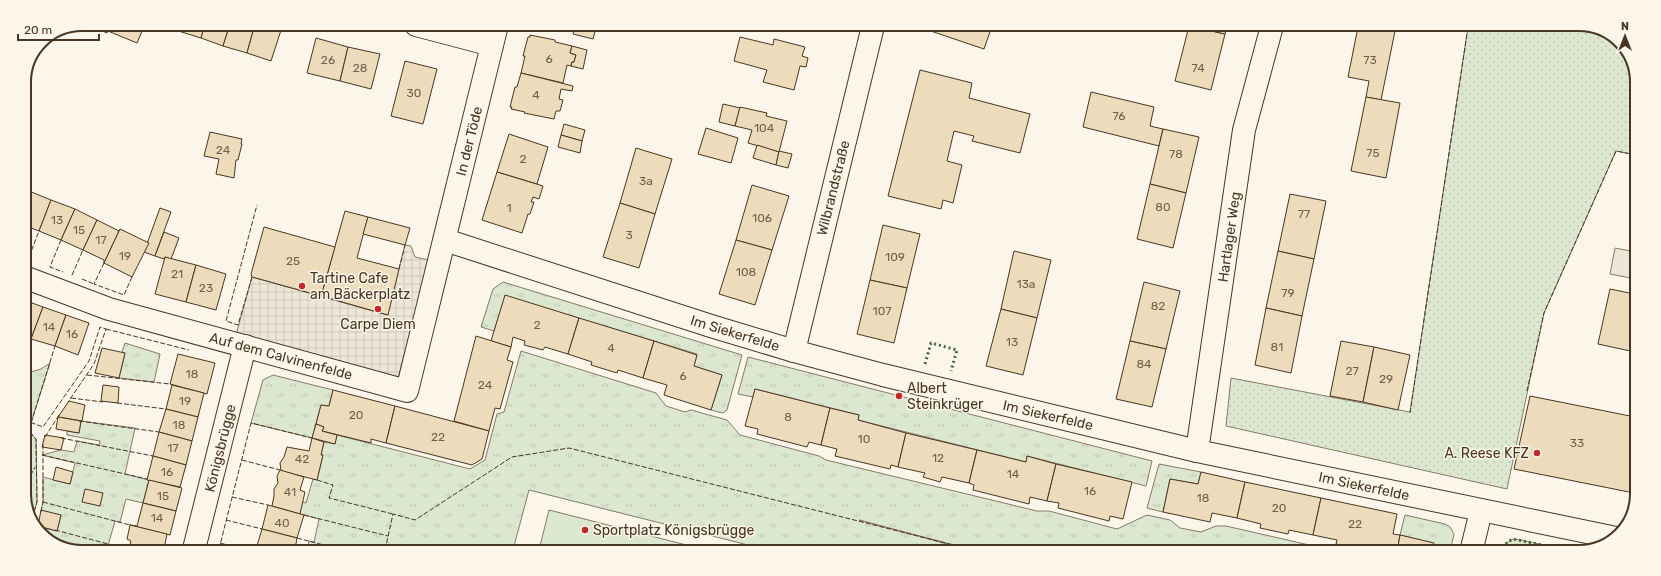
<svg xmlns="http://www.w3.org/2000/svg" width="1661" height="576" font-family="Rubik,sans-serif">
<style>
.grass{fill:url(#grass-tufts);stroke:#887966}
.park{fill:url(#park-dots);stroke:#887966}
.pitch{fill:#dce7d0;stroke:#887966}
.parking{fill:#ede7d9;stroke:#887966}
.plaza{fill:url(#plaza-grid);stroke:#887966}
.building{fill:#ecdcbc;stroke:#4a3520}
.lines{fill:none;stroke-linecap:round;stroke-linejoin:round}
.minor-casing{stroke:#4a3520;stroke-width:24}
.minor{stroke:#fbf6e9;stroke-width:22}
.hedge{stroke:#436837;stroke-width:3;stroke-dasharray:2 3;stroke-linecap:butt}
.fence{stroke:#4a3520;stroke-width:1;stroke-dasharray:5 2;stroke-linecap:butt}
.poi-dot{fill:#c62828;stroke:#fbf6e9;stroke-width:1.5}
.labels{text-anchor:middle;stroke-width:3;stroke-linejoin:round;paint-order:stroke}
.number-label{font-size:12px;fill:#725f47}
.street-label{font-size:14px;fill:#4a3520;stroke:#fbf6e9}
.poi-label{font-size:14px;fill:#4a3520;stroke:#fbf6e9;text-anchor:start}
.rim{fill:none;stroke:#4a3520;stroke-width:2}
</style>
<defs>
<pattern id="grass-tufts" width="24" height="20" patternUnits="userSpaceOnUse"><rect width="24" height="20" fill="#dce7d0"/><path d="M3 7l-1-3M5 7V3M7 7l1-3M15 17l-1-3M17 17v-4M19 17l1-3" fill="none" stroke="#bec7b2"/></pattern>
<pattern id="park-dots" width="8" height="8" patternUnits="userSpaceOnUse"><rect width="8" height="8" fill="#dce7d0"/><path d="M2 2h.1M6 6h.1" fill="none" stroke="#bec7b2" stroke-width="1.8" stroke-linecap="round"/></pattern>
<pattern id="plaza-grid" width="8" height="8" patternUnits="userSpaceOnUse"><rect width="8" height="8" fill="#ede7d9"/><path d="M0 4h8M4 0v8" fill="none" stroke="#cdc7ba"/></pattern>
</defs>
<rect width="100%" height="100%" fill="#fbf6e9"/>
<g class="grass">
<polygon points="503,282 742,355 727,410 723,413 711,410 722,375 694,366 697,354 505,296 494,331 481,327 493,289"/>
<polygon points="125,343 160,354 154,382 119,378 125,353 122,352"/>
<polygon points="521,351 656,393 666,406 685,412 691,410 727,420 740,435 819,456 826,460 1037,511 1049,511 1117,529 1147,515 1170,520 1180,528 1201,532 1216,526 1226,526 1340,552 977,551 859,520 973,551 768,550 529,490 513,550 307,549 309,541 314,542 319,519 300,514 302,502 306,503 313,479 317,480 323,455 321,455 324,442 335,444 337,435 470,469 485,460 497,414 504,412"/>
<polygon points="748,357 1152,461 1146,486 1027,456 1026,462 858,420 859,415 755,389 753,397 738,394"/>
<polygon points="50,363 31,423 24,420 24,377 27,371 31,372 41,369"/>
<polygon points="273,375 333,390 329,406 321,405 312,438 251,423 263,380"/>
<polygon points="81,421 135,428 125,474 149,480 143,503 126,499 120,522 115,521 107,549 64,549 43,534 44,528 57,531 61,516 41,510 43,502 43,477 70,484 75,463 42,455 61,450 74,452 77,441 99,445 100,441 67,435 67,431 79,433"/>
<polygon points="31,434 36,439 37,502 32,519 24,498 24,441 27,442"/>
<polygon points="1159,464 1201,472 1198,484 1170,479 1163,512 1147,508"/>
<polygon points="1405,515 1445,524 1450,527 1454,534 1450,552 1431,552 1433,543 1400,535"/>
<path d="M1513,539L1521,540L1575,552H1500C1503,545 1507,542 1513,539Z"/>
</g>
<polygon class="park" points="1468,27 1597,27 1625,47 1637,78 1636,155 1616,151 1544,313 1507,489 1226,426 1231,378 1410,412"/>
<polygon class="pitch" points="549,510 706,550 539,550"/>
<polygon class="parking" points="1615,248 1636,252 1636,279 1610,274"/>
<polygon class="plaza" points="405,245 411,246 415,257 429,260 398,378 236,335 252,277 387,315"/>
<g class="building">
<polygon points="86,24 111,24 107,33"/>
<polygon points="111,24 145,24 137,43 108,31"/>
<polygon points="173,24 205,24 201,38 172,29"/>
<polygon points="205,24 230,24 223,46 201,38"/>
<polygon points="230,24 255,24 247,53 223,46"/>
<polygon points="255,24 283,24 271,61 247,53"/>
<polygon points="575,25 585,25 596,28 593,39 573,34"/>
<polygon points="743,25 765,25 764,30"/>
<polygon points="916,26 992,26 984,49"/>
<polygon points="1053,26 1075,26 1074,31"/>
<polygon points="1189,26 1225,34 1211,90 1175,81"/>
<polygon points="1190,26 1227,26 1225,34"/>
<polygon points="1358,27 1371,27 1395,31 1381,100 1366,97 1369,81 1348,77"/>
<polygon points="1371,27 1396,27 1395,31"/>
<polygon points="530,35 555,40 555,42 572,46 570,53 576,55 574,62 572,62 571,66 567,65 563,83 521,73 525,56 523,56 528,37 530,37"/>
<polygon points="740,37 773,45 774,39 805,47 802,56 808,58 806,67 800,66 794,90 763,82 767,70 734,61"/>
<polygon points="316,38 348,47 340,81 307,73"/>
<polygon points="572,46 587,50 583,69 571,66 572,62 574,62 576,55 570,53"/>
<polygon points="348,47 380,54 371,89 340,81"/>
<polygon points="405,61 437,69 423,124 391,116"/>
<polygon points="920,70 972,83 969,98 1030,114 1020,153 972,141 974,136 954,131 947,161 962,165 953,203 943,200 941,209 888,196"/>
<polygon points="521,73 573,86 572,91 561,89 559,99 563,100 560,111 556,111 554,119 524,113 525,112 511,109 512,107 510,107 515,87 517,87"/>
<polygon points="1091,92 1154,107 1150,126 1163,129 1159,146 1083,127"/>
<polygon points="1366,97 1400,103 1386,178 1351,171"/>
<polygon points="723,104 740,108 735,126 719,122"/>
<polygon points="740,107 767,113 766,116 787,121 779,152 748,143 752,130 735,126"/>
<polygon points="564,124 585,130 582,141 561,135"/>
<polygon points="706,128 738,138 731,163 698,154"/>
<polygon points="1163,129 1199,137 1186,193 1150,184"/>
<polygon points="210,132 242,139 241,144 242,144 238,160 236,160 234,178 216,174 219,159 204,156"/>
<polygon points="509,134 548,147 537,184 497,172"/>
<polygon points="561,135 582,141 580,153 558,147"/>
<polygon points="757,145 779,152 776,165 753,158"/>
<polygon points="636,148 672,159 655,214 620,203"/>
<polygon points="779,151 792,154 788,168 776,165"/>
<polygon points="497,172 543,186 539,199 533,197 531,202 534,202 530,214 528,214 522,233 482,220"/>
<polygon points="1150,184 1186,193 1173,248 1137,239"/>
<polygon points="752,185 789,196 772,250 736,240"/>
<polygon points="29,191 51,200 39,231 24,225 24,204"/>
<polygon points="1290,194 1326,201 1314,259 1278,251"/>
<polygon points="51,200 75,209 61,240 39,231"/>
<polygon points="620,203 655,214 639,268 603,257"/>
<polygon points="160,208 171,212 155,256 144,252"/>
<polygon points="75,209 97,220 83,250 61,240"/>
<polygon points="345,211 368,217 357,258 399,269 388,315 321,296"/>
<polygon points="368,217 410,228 405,245 363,234"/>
<polygon points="97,220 119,231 104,263 104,260 83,250"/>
<polygon points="883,225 920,234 907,288 870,280"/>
<polygon points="264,227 335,247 321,296 252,277 251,274"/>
<polygon points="120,229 149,243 132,277 104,263"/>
<polygon points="164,232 179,238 171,259 165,257 164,259 155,256"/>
<polygon points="736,240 772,250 755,305 719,294"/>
<polygon points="1014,251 1051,260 1037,318 1001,309"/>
<polygon points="1278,251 1314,259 1302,316 1266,308"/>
<polygon points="165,257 196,265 186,302 155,294"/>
<polygon points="196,265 226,274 216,310 186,302"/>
<polygon points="870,280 907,288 894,343 857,334"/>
<polygon points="1144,282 1180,291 1166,349 1130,341"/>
<polygon points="1610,289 1634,294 1631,305 1635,306 1635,352 1598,344"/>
<polygon points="505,295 579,318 568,354 545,347 543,350 524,345 525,341 513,337 511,347 491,341"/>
<polygon points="24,300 43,307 31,339 24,336"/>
<polygon points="43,307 66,315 55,346 31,339"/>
<polygon points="1266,308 1302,316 1291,373 1255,365"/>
<polygon points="1001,309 1037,318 1023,375 986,366"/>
<polygon points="66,315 89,323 78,355 55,346"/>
<polygon points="579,318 654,341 643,378 618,370 617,373 591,365 592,362 568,354"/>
<polygon points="476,336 511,347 507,360 513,362 500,409 495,408 489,431 454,421"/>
<polygon points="654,341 697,355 694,366 722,375 711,410 664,395 667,385 643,378"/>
<polygon points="1130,341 1166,349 1152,407 1116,399"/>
<polygon points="1341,341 1374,347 1363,402 1330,396"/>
<polygon points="1374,347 1410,355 1398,410 1363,402"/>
<polygon points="102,348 125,353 119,378 95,373"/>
<polygon points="178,354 215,363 207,394 170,384"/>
<polygon points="103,385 119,387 118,403 101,401"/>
<polygon points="172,385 204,393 198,417 166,409"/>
<polygon points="755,389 830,408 821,445 809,442 807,447 757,434 758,429 745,426"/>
<polygon points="333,390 395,406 386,443 371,439 371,443 322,431 324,427 316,424 321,405 329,406"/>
<polygon points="1530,396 1635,417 1634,493 1514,469"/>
<polygon points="69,401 85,405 82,421 58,417"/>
<polygon points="395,406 489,431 482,459 472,465 386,443"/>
<polygon points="830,408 859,415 858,420 906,433 898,467 891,465 890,469 835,456 837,449 821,445"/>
<polygon points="166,409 198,417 192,441 159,432"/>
<polygon points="58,417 81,421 79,433 56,429"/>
<polygon points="316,424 324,427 322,431 337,435 335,444 312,438"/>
<polygon points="24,427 28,428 31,434 26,442 24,441"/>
<polygon points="159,432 192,441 186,465 153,456"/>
<polygon points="906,433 977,450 969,483 942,477 940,482 923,477 925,473 898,467"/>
<polygon points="45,435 64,438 61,450 42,447"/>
<polygon points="312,438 324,442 321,455 323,455 317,480 281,471 280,463 284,457 287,447 309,451"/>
<polygon points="977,450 1026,462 1027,456 1056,464 1047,501 1030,497 1029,504 973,490 974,485 969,483"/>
<polygon points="153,456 186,465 180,487 147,480"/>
<polygon points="1056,464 1132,482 1123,519 1110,516 1109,521 1058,508 1059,503 1047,501"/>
<polygon points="56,467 73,472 70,484 53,480"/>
<polygon points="280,470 304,477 300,490 305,492 300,514 272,506 274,496 274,489 278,483 277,476"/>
<polygon points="1201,472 1245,482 1237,518 1212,513 1210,522 1163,512 1170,479 1198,484"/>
<polygon points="149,480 182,488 176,511 143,503"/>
<polygon points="1245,482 1321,498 1313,535 1289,530 1288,534 1260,528 1261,524 1237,518"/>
<polygon points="85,489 103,493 100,506 82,502"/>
<polygon points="1321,498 1397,514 1393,534 1400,535 1397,552 1365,546 1364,550 1336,544 1337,540 1313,535"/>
<polygon points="143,503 176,511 170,535 130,525 137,526"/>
<polygon points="268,505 304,515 297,538 262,529"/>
<polygon points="41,510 61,515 57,531 38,526"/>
<polygon points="130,525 167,534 164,549 129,549 131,541 127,539"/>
<polygon points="262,529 297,538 295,549 256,549"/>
<polygon points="1400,535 1434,543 1431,552 1397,552"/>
</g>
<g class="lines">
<defs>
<g id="minor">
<polyline points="416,25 492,45"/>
<polyline points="445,240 711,326 794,351 883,375 1197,451 1616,538"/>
<polyline points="24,277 109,309 407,391 497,25"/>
<polyline points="794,351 873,26"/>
<polyline points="1197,451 1244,130 1272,26"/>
<polyline points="194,549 245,346"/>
<polyline points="1471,552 1481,511"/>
</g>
</defs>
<use href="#minor" class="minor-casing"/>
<use href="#minor" class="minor"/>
<g class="hedge">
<polyline points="925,364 931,343 957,350 951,371"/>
<path d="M1500,552C1503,545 1507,542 1513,539L1575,552"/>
</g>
<g class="fence">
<polyline points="61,240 50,267 63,272"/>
<polyline points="29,257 39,231"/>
<polyline points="104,263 94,284 124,295 132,277"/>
<polyline points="399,269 405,245"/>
<polyline points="72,275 83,250"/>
<polyline points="252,277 238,325 226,321 257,205"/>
<polyline points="82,279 94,284"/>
<polyline points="106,329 189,350"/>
<polyline points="24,354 31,339"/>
<polyline points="87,375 170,384"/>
<polyline points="1527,391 1544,313 1616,151 1636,155"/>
<polyline points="71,398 103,402"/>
<polyline points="117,403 166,409"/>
<polyline points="1410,413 1468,27"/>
<polyline points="24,420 43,427 89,361 100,327 106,329 94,364 68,402"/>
<polyline points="79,421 159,432"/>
<polyline points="31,423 55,346"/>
<polyline points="30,432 36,439 37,502 32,519"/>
<polyline points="45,437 59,415"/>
<polyline points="61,438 153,456"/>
<polyline points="42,455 147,479"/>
<polyline points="242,460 280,470"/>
<polyline points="317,480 333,485 329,498 393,514"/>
<polyline points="24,488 35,467"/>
<polyline points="232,497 268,505"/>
<polyline points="43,502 130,525"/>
<polyline points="41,512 43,502 43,444"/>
<polyline points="304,515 388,536"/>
<polyline points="226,520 262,529"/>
<polyline points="55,530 127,549"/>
<polyline points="297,538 343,550"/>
<polyline points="220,543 243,549"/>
<polyline points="219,549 251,423 312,438"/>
<polyline points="385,550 393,514 415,520 512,457 569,448 977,551"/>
</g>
</g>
<g class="poi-dot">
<circle cx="302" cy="286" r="4"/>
<circle cx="378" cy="309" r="4"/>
<circle cx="899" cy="396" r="4"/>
<circle cx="1537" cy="453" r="4"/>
<circle cx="585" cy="530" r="4"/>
</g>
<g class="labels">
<g class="number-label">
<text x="549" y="63">6</text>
<text x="328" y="64">26</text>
<text x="1370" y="64">73</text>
<text x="360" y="72">28</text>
<text x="1198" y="72">74</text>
<text x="414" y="97">30</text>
<text x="536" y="99">4</text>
<text x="1119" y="120">76</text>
<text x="764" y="132">104</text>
<text x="223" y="154">24</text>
<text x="1373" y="157">75</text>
<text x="1176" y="158">78</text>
<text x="523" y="163">2</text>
<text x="646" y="185">3a</text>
<text x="1163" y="211">80</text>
<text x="509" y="212">1</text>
<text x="1304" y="218">77</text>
<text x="762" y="222">106</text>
<text x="57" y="224">13</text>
<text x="79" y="234">15</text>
<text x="629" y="239">3</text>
<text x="101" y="244">17</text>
<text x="125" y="260">19</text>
<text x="895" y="261">109</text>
<text x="293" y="265">25</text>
<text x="746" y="276">108</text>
<text x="177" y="278">21</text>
<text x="1026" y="288">13a</text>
<text x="206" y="292">23</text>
<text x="1288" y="297">79</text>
<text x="1158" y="310">82</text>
<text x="882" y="315">107</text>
<text x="537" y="329">2</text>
<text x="49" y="331">14</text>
<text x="72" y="338">16</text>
<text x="1012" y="346">13</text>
<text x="1277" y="351">81</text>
<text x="611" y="352">4</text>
<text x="1144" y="368">84</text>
<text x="1352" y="375">27</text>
<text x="192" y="378">18</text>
<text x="683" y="380">6</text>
<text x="1386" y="383">29</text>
<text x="485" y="389">24</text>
<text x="185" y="405">19</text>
<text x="356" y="419">20</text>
<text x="788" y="421">8</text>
<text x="179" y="429">18</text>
<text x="438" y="441">22</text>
<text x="864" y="443">10</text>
<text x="1577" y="447">33</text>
<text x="173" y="452">17</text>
<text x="938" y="462">12</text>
<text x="302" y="463">42</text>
<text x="167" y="476">16</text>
<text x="1013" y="478">14</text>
<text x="1090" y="495">16</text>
<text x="290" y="496">41</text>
<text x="163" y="500">15</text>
<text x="1203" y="502">18</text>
<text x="1279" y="512">20</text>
<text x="157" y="522">14</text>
<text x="282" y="527">40</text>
<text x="1355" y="528">22</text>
</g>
<g class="street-label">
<text transform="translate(469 141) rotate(-76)" y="5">In der Töde</text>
<text transform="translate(833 188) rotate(-76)" y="5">Wilbrandstraße</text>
<text transform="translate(1229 237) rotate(-82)" y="5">Hartlager Weg</text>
<text transform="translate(735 333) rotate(17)" y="5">Im Siekerfelde</text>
<text transform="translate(281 356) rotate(15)" y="5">Auf dem Calvinenfelde</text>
<text transform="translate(1048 415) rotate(13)" y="5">Im Siekerfelde</text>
<text transform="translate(220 448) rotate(-76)" y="5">Königsbrügge</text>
<text transform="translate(1364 486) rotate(12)" y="5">Im Siekerfelde</text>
</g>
<g class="poi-label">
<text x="310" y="283">Tartine Cafe<tspan x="310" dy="16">am Bäckerplatz</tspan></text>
<text x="378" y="329" text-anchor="middle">Carpe Diem</text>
<text x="907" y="393">Albert<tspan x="907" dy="16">Steinkrüger</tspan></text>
<text x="1529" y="458" text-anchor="end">A. Reese KFZ</text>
<text x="593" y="535">Sportplatz Königsbrügge</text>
</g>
</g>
<path d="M0 0H1661V576H0ZM82 31H1579A51 51 0 0 1 1630 82V494A51 51 0 0 1 1579 545H82A51 51 0 0 1 31 494V82A51 51 0 0 1 82 31Z" fill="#fbf6e9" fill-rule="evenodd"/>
<path class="rim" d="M82 31H1579A51 51 0 0 1 1630 82V494A51 51 0 0 1 1579 545H82A51 51 0 0 1 31 494V82A51 51 0 0 1 82 31Z"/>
<g transform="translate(1625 36)" stroke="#fbf6e9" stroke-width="3" paint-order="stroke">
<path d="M0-3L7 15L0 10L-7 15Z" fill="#4a3520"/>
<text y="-6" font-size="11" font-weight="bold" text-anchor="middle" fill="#4a3520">N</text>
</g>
<path d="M18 34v6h81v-6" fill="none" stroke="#4a3520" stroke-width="2"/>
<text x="24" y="34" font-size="12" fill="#4a3520" stroke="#fbf6e9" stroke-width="3" paint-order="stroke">20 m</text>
</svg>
